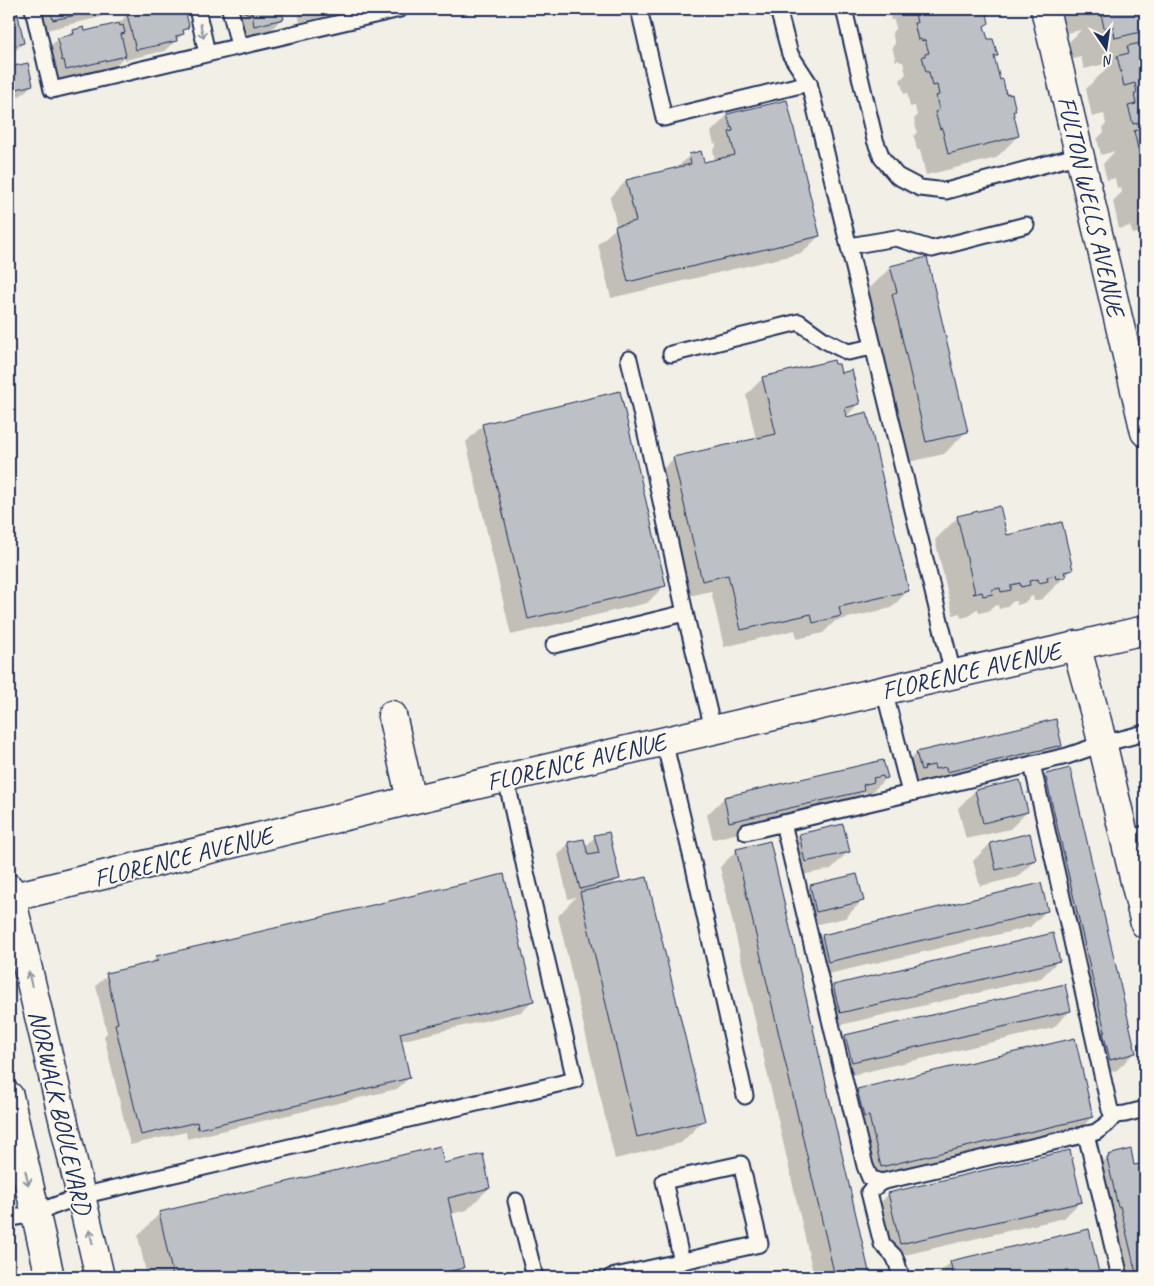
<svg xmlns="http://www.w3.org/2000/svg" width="1154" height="1286" font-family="Caveat,sans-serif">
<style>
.shadow{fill:#0003}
.building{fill:#bdc0c4;stroke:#1b2f5e}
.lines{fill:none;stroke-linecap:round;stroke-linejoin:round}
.lane-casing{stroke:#1b2f5e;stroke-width:19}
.street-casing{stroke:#1b2f5e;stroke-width:31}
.secondary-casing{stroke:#1b2f5e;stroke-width:31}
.lane{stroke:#fbf7ec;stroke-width:15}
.street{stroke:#fbf7ec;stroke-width:28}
.secondary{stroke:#fbf7ec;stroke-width:28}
.oneway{stroke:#8b93a5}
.labels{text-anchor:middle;stroke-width:4;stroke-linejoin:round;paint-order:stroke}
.street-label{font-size:25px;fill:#1b2f5e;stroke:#fbf7ec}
</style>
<rect width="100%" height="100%" fill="#f2efe6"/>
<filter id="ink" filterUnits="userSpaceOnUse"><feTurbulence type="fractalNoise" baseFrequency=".02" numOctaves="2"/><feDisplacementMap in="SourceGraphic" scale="10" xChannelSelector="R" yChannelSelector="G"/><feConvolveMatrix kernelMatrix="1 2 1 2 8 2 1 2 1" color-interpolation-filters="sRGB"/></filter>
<g filter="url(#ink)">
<g class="shadow">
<polygon points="9,9 14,9 10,13 23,43 12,54 9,55"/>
<polygon points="39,9 110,9 101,17 42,31"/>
<polygon points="146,9 184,9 188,25 187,28 183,32 183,34 164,51 125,60 124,57 114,67 55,80 46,50 58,39 68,36 74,31 84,32 118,24 127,15 146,11"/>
<polygon points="229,9 293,9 289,13 281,14 282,18 271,30 243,36"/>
<polygon points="297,9 347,9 344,12 300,22"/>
<polygon points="888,9 984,9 988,22 984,27 987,40 996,55 994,58 999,82 1005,95 1015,110 1012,113 1018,136 996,158 926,175 920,150 917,150 914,136 917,132 914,119 917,116 915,106 910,107 907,93 904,94 900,80 906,74 903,62 900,62 899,60 896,61 892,47 895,44 892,32 896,28 894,20 891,20"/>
<polygon points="1069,9 1145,9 1145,231 1133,234 1130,226 1119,229 1113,201 1122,192 1121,187 1117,188 1115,178 1107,180 1103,164 1115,151 1101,155 1097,139 1104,132 1103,127 1106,124 1104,114 1092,117 1086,89 1113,62 1084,69 1081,57 1073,59 1069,42 1081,30 1066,33 1062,17"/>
<polygon points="27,64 32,85 20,96 9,99 9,69"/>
<polygon points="728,115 819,236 802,253 611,298 598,244 617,227 610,198 626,181 676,169 690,155 703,163 715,160 713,150 716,147 716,143 714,144 711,132"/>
<polygon points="891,267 966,432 944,454 904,463 870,317 874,313 869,289"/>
<polygon points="840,374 858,404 844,419 908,591 891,608 835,621 823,633 797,639 795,630 724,647 711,591 685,597 657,475 674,458 756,439 746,395 763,378"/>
<polygon points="483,425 664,586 647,603 511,635 466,442"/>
<polygon points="958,517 1007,536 1072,570 1042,599 1034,601 1033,596 1030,597 1024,603 1017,605 1016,601 1012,602 1006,607 999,609 998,605 993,606 988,611 979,613 978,609 975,610 969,616 961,618 960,613 953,615 935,540"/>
<polygon points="1055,721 1061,746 1044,763 918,785 917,781 910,783 900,770 917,753"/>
<polygon points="882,761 886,778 869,795 867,795 866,792 861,794 846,808 713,839 707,815 724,798"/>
<polygon points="1069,770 1134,1053 1117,1070 1093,1076 1087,1050 1088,1049 1029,794 1026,794 1026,793 1043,776"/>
<polygon points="1019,781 1027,812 1010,829 966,839 958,808 975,791"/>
<polygon points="799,835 848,852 831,869 788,878 782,852"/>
<polygon points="595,837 618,879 611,886 703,1121 681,1143 615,1159 558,916 576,897 568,899 558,855 569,843 585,847"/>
<polygon points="990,844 1035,860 1018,877 980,886 973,861"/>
<polygon points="737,850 869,1275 867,1277 814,1277 720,867"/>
<polygon points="811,886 862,901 845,918 800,928 794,903"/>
<polygon points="1047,910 1030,927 811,978 805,953 822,936"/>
<polygon points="157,957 532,1001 521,1012 400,1041 409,1078 397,1089 187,1139 186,1132 130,1145 104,1036 107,1033 96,986 107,975 150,964"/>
<polygon points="1058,961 1041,978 823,1029 817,1003 834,986"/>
<polygon points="1070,1011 1053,1028 835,1079 828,1053 845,1036"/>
<polygon points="858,1090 1092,1117 1075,1134 864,1183 852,1132 847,1133 841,1107"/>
<polygon points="1109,1156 1133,1167 1145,1164 1145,1277 1116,1277 1092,1173"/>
<polygon points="443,1164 489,1188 467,1210 451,1214 463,1268 454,1277 147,1277 138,1236 160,1213"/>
<polygon points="889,1194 1081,1201 1064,1218 883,1260 872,1211"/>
<polygon points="1088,1230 1099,1277 935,1277 951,1262"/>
</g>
<g class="building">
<polygon points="50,9 104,9 53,20"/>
<polygon points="150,9 185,9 189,26 188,26 188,28 183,30 184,34 176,36 177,41 136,50 127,14"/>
<polygon points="243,9 281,9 284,19 254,26 252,13 247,14 247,12 243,12"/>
<polygon points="914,9 986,9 989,23 984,26 988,39 993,39 998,56 994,56 1000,80 1003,79 1006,94 1009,93 1009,95 1012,94 1016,111 1013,111 1019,136 948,154 942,128 940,129 935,112 938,111 939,110 936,96 939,95 937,85 932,86 929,72 926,72 922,56 925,56 925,54 929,53 925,40 922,41 921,39 918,40 914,23 917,23"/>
<polygon points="1100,9 1145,9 1145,31 1115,38 1113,27 1104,28"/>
<polygon points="17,10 24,43 9,47 9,12"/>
<polygon points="119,23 120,26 123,25 125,33 121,34 126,56 66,70 64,60 62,61 57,38 74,34 73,30 84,27 85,31"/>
<polygon points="1145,42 1145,121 1133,124 1128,106 1136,104 1134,94 1137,93 1135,83 1124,86 1117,56 1129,53 1127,46"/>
<polygon points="28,63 33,85 9,91 9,67"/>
<polygon points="787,100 820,236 628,282 615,226 636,221 626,180 691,164 689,154 701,151 704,162 735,155 729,132 733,131 732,127 731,128 727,114"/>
<polygon points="1145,128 1145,148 1138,149 1134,131"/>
<polygon points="927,257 968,432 926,442 892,294 897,292 890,266"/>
<polygon points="834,360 835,364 839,364 841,373 852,370 860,404 845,408 847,417 867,412 909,591 839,607 841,616 813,623 811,614 741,630 728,575 702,581 673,457 776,434 762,377"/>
<polygon points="620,391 666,586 528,619 482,424"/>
<polygon points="1000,506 1007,535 1062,522 1073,570 1064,572 1066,577 1056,579 1055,575 1047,577 1048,581 1039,583 1038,579 1029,581 1030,585 1021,587 1020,583 1011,585 1011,590 1001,592 1000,588 991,590 993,594 983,596 982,592 973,594 975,593 957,516"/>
<polygon points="1056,719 1062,746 1059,747 1058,746 947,772 946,767 935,769 934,765 924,767 925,769 921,770 916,752"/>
<polygon points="883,760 888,778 884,779 883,776 873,778 874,782 863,785 864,791 729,822 724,797"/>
<polygon points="1070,768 1136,1053 1110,1060 1103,1032 1105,1032 1046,778 1043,778 1042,775"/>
<polygon points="1020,780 1028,812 983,823 975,790"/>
<polygon points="843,824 850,852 805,862 799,834"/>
<polygon points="609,832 620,879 580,889 568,842 584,839 588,855 599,853 594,835"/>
<polygon points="1030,833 1036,860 996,870 990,843"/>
<polygon points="770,841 870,1276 863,1277 835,1277 736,849"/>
<polygon points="504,874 534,1001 400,1033 410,1078 198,1129 197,1122 141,1135 115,1024 118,1023 106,973 158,961 156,956"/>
<polygon points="857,874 864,901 816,912 810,885"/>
<polygon points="647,877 705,1121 637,1137 580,892"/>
<polygon points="1041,883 1048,911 828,962 822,935"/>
<polygon points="1053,933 1060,961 840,1013 833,985"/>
<polygon points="1065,984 1071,1011 852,1062 845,1035"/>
<polygon points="1075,1038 1093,1117 881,1167 869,1116 864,1117 857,1089"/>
<polygon points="440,1146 444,1163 483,1154 490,1188 448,1198 464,1268 425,1277 173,1277 159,1212"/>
<polygon points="1131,1149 1134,1165 1145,1163 1145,1277 1137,1277 1120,1206 1118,1207 1107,1158 1109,1157 1108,1155"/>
<polygon points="1070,1150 1082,1202 900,1244 888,1193"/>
<polygon points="1089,1229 1100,1277 954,1277 950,1261"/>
</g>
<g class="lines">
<defs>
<g id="lane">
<polyline points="33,9 52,90 400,9"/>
<polyline points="197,9 207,53"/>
<polyline points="230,9 239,46"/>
<polyline points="639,9 664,118 809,83"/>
<polyline points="778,9 790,54 809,83 953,674"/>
<polyline points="844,9 875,140 882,158 897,176 920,188 946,191 1080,155"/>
<polyline points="849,246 896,238 932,249 1026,225"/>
<polyline points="671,354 799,322 824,340 848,352 873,347"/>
<polyline points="629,359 656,478 685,613"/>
<polyline points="554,645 685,613 713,729"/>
<polyline points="884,690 910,793"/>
<polyline points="664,741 694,867 745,1096"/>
<polyline points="1032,764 1110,1110 1115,1115 1125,1114 1145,1109"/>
<polyline points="783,823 865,1166 870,1178 881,1182 1096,1132 1107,1124 1115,1115"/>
<polyline points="746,832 1067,756 1102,744 1145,733"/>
<polyline points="1125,839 1145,834"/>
<polyline points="1086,1134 1120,1277"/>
<polyline points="881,1182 869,1192 882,1244 894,1256 897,1263 901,1277"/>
<polyline points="516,1201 535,1277"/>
<polyline points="9,1219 35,1213 81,1196 575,1080 525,868 506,778"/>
<polyline points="611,1277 760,1244 741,1164 664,1181 682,1262"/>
</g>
<g id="street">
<polyline points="1045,9 1145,432"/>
<polyline points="1076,645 1098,725 1145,924"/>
<polyline points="392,715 411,800"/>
</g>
<g id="secondary">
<polyline points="9,888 100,1277"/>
<polyline points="9,898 411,800 1145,630"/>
<polyline points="9,1096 50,1277"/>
</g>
</defs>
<use href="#lane" class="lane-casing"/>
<use href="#street" class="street-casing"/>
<use href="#secondary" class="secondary-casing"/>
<use href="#lane" class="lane"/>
<use href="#street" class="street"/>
<use href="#secondary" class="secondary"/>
</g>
<defs><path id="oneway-shaft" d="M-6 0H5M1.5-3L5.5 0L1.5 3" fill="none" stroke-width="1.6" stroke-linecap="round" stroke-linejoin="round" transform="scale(1.25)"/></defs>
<g class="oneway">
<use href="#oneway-shaft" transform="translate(202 31) rotate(77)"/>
<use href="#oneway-shaft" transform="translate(30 979) rotate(-103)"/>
<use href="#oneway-shaft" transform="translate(27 1178) rotate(77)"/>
<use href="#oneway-shaft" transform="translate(91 1237) rotate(-103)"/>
</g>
</g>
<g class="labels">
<g class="street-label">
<text transform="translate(1092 206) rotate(77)" y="9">FULTON WELLS AVENUE</text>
<text transform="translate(971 670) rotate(-13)" y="9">FLORENCE AVENUE</text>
<text transform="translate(576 761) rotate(-13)" y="9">FLORENCE AVENUE</text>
<text transform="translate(183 856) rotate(-14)" y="9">FLORENCE AVENUE</text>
<text transform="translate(61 1112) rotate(77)" y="9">NORWALK BOULEVARD</text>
</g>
</g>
<rect width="1154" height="1286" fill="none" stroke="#fbf7ec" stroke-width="30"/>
<rect x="15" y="15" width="1124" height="1256" fill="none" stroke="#1b2f5e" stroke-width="2" filter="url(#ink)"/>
<g transform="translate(1106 48) rotate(167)" stroke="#fbf7ec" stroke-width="4" paint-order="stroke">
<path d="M0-4L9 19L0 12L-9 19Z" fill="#1b2f5e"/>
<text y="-8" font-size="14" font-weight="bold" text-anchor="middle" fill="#1b2f5e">N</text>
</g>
</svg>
